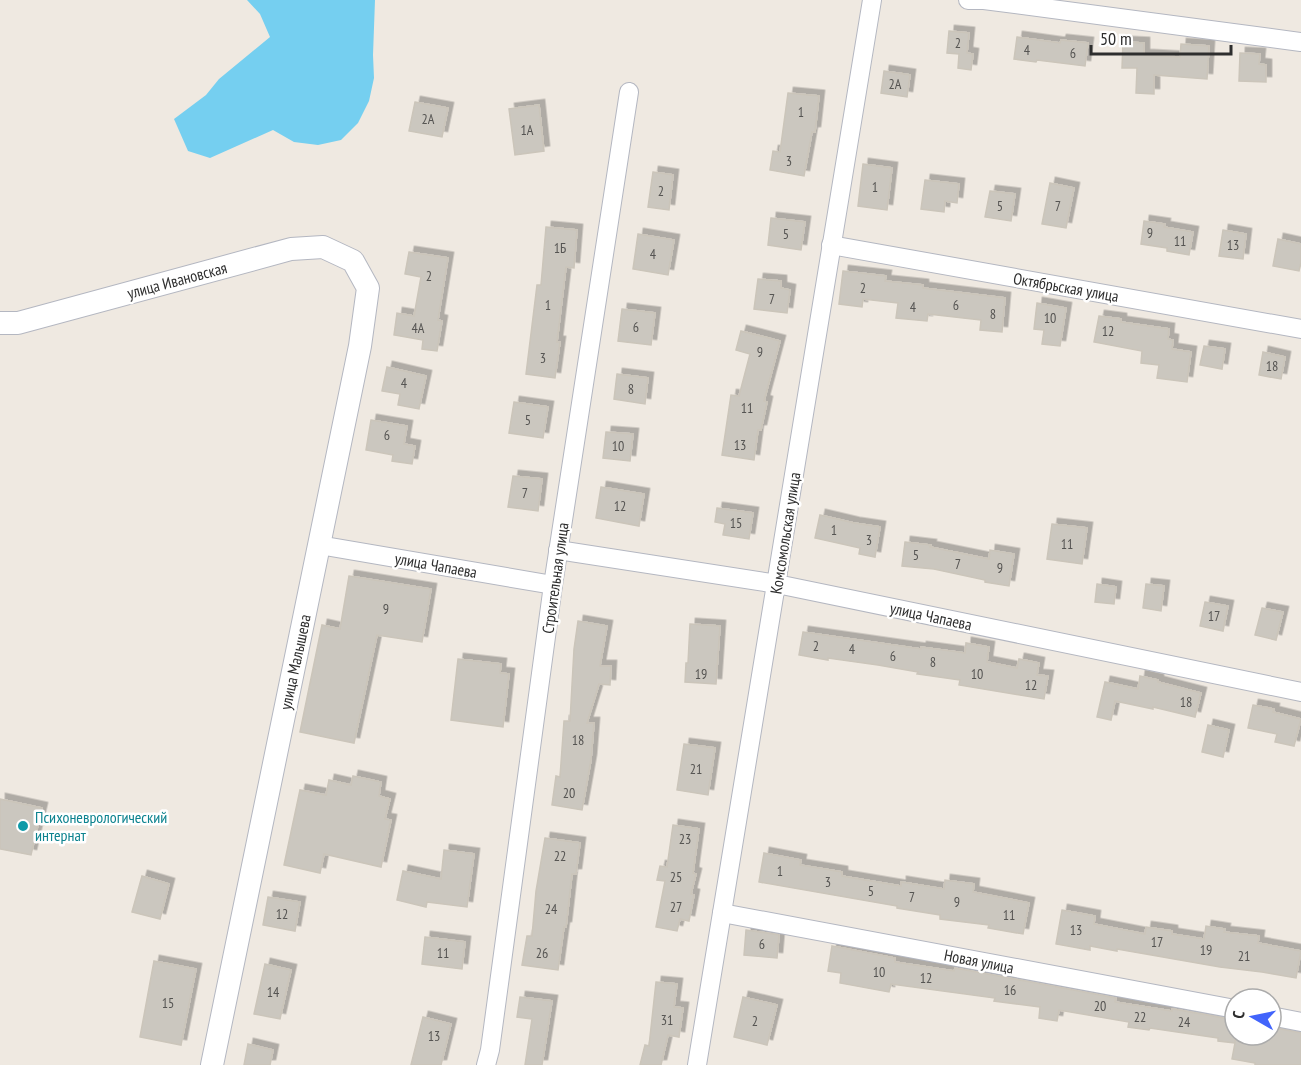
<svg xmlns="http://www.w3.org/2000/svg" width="1301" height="1065" font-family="'PT Sans Narrow',sans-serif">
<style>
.water{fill:#75cff0}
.building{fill:#cbc7bf;stroke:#cbc5ba;stroke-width:1.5;filter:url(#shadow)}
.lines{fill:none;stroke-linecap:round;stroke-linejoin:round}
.minor-casing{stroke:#b4b7c1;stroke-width:20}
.tertiary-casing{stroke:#b4b7c1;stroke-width:24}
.minor{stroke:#fff;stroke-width:18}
.tertiary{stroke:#fff;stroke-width:22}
.culture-dot{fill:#0f9aa8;stroke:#fff;stroke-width:2}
.labels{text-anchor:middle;stroke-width:5;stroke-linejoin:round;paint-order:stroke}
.number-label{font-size:14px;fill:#555452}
.street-label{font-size:16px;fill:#2e2e2e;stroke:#fff}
.culture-label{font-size:16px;fill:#0d838f;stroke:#fff;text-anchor:start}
</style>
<defs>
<filter id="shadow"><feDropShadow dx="5.5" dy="-5.5" stdDeviation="0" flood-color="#0004"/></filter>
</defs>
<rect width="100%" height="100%" fill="#efe9e1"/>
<polygon class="water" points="247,0 375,0 373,55 374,78 369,101 358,123 341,140 318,145 294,142 273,130 210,158 188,151 174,119 206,95 219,79 270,37 260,14"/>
<g class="building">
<polygon points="949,31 969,33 967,53 973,54 971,70 958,68 959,54 947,53"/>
<polygon points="1017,37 1060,43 1061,40 1088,43 1085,66 1037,60 1036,62 1014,59"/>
<polygon points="1123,42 1144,43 1144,55 1180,57 1181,44 1209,46 1207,79 1154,75 1154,94 1136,93 1137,68 1122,68"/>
<polygon points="1240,53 1260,54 1259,64 1266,65 1266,82 1239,81"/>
<polygon points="884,71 910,75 907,97 881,93"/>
<polygon points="788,93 819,96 815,132 812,132 804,176 770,170 773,151 780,152"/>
<polygon points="415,102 448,108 442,137 409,131"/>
<polygon points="539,105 544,151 515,155 509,109"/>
<polygon points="863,164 892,168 887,210 858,206"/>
<polygon points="653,172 673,175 669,210 648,207"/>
<polygon points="925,180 959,184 957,203 945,201 944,212 921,209"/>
<polygon points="1050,183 1074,188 1066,228 1042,224"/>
<polygon points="990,191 1015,194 1011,221 985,217"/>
<polygon points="771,218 805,222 801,250 768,245"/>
<polygon points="1144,221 1165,224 1164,227 1193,232 1189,255 1167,251 1167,248 1141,244"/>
<polygon points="546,227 577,230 574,268 566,267 557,342 560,342 555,378 526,374 537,285 541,285"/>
<polygon points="1223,230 1246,234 1243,259 1219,256"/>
<polygon points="638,234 674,240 668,275 633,269"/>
<polygon points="1278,239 1301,244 1301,263 1299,271 1273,266"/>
<polygon points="409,252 448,258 438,320 442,321 437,351 422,349 423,340 394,335 397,313 414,316 421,277 405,274"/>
<polygon points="843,271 886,276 885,281 923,285 923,288 1005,298 1002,332 980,330 981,320 928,314 927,321 896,318 898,303 863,299 862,307 839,304"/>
<polygon points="758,279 781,281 781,288 790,290 787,313 754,309"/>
<polygon points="1037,303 1066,308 1060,346 1042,344 1044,330 1034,329"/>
<polygon points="622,309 655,313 651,345 618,341"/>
<polygon points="1099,316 1121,319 1121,322 1169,329 1168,339 1173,340 1172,349 1191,352 1187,382 1157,378 1159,365 1141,363 1142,351 1094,342"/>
<polygon points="741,331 780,341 764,401 767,402 761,430 758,430 754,460 722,455 731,395 739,396 750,354 736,350"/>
<polygon points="1204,346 1225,349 1222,369 1200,365"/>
<polygon points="1263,352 1285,357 1281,379 1259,375"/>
<polygon points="387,367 426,376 419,409 398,405 400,394 382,391"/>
<polygon points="617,374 648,378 645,404 614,399"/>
<polygon points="514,402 548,407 543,438 509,433"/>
<polygon points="371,420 407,426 404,444 415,446 412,464 392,461 393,455 366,450"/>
<polygon points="606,432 633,434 630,461 603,458"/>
<polygon points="513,476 542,479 538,511 508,507"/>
<polygon points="601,487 644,494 639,526 596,518"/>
<polygon points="717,508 753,513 749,539 723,535 725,524 715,522"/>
<polygon points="820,515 854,523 880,527 875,557 859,554 860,548 815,538"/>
<polygon points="1052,524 1087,528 1082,564 1047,559"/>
<polygon points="905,542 931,545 930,547 989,559 990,550 1014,554 1009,586 985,582 985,580 934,569 902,566"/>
<polygon points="349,576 431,589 422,642 377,635 354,743 300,732 322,625 340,629"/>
<polygon points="1097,584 1116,587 1114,604 1095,602"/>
<polygon points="1146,584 1164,586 1161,611 1143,608"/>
<polygon points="1205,602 1228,606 1223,631 1200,626"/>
<polygon points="1262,608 1283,612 1276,640 1255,635"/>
<polygon points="578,621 607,626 600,666 611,666 610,685 599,684 587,723 594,723 591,760 582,810 552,805 556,776 560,777 564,721 570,721 574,649"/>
<polygon points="690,624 720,626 716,684 685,682 686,663 688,663"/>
<polygon points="803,632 921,649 921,647 965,653 966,643 989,647 987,662 1017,668 1019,659 1039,663 1037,675 1048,676 1044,699 959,685 960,680 917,674 918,672 878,665 828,658 828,660 799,655"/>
<polygon points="458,659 501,664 500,673 509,674 503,727 451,720"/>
<polygon points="1140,676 1158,680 1158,682 1201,693 1195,717 1153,707 1153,709 1115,701 1111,720 1097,717 1105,682 1138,689"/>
<polygon points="1253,705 1274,709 1273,712 1301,719 1294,746 1275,742 1277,734 1248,728"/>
<polygon points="1208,725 1229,730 1223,757 1202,752"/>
<polygon points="684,744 715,748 708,795 677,790"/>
<polygon points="353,776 381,782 379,796 390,799 385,819 391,820 381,867 324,854 320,873 284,865 300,790 326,795 329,780 351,785"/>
<polygon points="0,799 42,808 31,855 0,849"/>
<polygon points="673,825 699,829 693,873 696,874 691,894 694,895 689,921 680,919 677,931 656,927 665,881 657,880 660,866 667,867"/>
<polygon points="545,838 580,843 576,874 572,874 566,927 564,927 558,970 522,965 527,936 532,936 536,891"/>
<polygon points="444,850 474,854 467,907 427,902 426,907 397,900 403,871 441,879"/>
<polygon points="764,853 801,860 800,865 842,872 842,876 901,886 901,882 944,889 945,880 974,884 973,892 1029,903 1023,934 988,928 989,925 940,919 940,915 897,908 897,906 759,882"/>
<polygon points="142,876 169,884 160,919 132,912"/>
<polygon points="268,897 300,902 295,931 263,925"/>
<polygon points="1062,910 1095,916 1094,924 1145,934 1146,927 1172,931 1172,934 1204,939 1206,926 1225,929 1224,932 1259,936 1258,943 1301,951 1296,978 1262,972 1220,967 1117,949 1117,951 1090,946 1090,950 1056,944"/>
<polygon points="746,930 779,935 777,958 744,955"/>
<polygon points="425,937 465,942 462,969 422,964"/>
<polygon points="832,946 895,958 895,962 954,971 955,968 1116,998 1115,1002 1172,1011 1172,1009 1179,1010 1235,1020 1235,1042 1236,1035 1271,1035 1271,1027 1301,1033 1301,1065 1255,1065 1255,1063 1232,1059 1235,1043 1218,1041 1218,1038 1150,1028 1149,1030 1128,1027 1129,1022 1059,1010 1057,1021 1039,1018 1040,1007 994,1001 995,998 891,984 889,992 840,983 841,973 828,971"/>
<polygon points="154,961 196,969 181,1045 140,1037"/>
<polygon points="265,964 291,970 280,1019 254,1014"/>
<polygon points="656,982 677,984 674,1007 683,1008 679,1037 668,1035 661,1065 640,1065 645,1045 649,1046"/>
<polygon points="520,997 552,1001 542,1065 525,1065 532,1019 517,1017"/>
<polygon points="743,997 777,1005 767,1045 734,1037"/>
<polygon points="423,1017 451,1024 441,1065 411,1065"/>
<polygon points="248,1044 273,1050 270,1065 244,1065"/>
</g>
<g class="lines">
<defs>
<g id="minor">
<polyline points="968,0 984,0 1301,42"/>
<polyline points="831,245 1301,329"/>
<polyline points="319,545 553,585"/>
<polyline points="558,550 777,584 1301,692"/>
<polyline points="722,913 1235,1009"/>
<polyline points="1271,1016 1301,1022"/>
<polyline points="486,1065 490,1050 553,585 629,92"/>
<polyline points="697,1065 872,0"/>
</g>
<polyline id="tertiary" points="0,323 18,323 291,249 323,247 353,261 368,288 360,346 212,1065"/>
</defs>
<use href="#minor" class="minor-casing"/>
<use href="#tertiary" class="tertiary-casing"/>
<use href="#minor" class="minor"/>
<use href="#tertiary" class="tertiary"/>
</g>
<circle class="culture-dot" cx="23" cy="826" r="6"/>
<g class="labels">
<g class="number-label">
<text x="958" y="48">2</text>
<text x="1027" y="55">4</text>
<text x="1073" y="58">6</text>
<text x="895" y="89">2А</text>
<text x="801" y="117">1</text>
<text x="428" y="124">2А</text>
<text x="527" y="135">1А</text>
<text x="789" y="166">3</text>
<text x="875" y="192">1</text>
<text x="661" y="196">2</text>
<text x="1000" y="211">5</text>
<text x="1058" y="211">7</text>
<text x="1150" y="238">9</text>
<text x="786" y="239">5</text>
<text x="1180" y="246">11</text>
<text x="1233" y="250">13</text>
<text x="560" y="253">1Б</text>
<text x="653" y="259">4</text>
<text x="429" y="281">2</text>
<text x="863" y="293">2</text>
<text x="772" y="304">7</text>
<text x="548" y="310">1</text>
<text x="956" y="310">6</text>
<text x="913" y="312">4</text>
<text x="993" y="319">8</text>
<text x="1050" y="323">10</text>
<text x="636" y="332">6</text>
<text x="418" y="333">4А</text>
<text x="1108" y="336">12</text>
<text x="760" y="357">9</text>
<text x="543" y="363">3</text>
<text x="1272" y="371">18</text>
<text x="404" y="388">4</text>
<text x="631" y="394">8</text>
<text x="747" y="413">11</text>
<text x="528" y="425">5</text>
<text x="387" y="440">6</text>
<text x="740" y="450">13</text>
<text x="618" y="451">10</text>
<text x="525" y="498">7</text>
<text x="620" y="511">12</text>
<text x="736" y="528">15</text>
<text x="834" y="535">1</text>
<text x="869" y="545">3</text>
<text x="1067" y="549">11</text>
<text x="916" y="560">5</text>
<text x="958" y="569">7</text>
<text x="1000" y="573">9</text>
<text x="386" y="614">9</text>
<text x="1214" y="621">17</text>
<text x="816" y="651">2</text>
<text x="852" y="654">4</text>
<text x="893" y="661">6</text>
<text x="933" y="667">8</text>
<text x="701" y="679">19</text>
<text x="977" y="679">10</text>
<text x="1031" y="690">12</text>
<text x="1186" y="707">18</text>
<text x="578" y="745">18</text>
<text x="696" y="774">21</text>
<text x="569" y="798">20</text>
<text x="685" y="844">23</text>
<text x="560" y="861">22</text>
<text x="780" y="876">1</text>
<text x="676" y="882">25</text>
<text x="828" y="887">3</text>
<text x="871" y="896">5</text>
<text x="912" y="902">7</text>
<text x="957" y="907">9</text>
<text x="676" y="912">27</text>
<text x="551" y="914">24</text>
<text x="282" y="919">12</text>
<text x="1009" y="920">11</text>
<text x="1076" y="935">13</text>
<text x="1157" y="947">17</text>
<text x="762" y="949">6</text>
<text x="1206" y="955">19</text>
<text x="443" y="958">11</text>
<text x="542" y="958">26</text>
<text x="1244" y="961">21</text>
<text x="879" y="977">10</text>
<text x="926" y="983">12</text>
<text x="1010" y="995">16</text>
<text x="273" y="997">14</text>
<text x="168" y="1008">15</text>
<text x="1100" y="1011">20</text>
<text x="1140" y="1022">22</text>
<text x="667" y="1025">31</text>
<text x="755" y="1026">2</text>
<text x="1184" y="1027">24</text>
<text x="434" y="1041">13</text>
</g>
<g class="street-label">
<text transform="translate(177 280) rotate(-15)" y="6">улица Ивановская</text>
<text transform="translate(1066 287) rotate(10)" y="6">Октябрьская улица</text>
<text transform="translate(785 533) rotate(-81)" y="6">Комсомольская улица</text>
<text transform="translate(436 565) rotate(10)" y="6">улица Чапаева</text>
<text transform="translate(555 578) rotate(-82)" y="6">Строительная улица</text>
<text transform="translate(931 616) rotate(12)" y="6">улица Чапаева</text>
<text transform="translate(295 662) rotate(-78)" y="6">улица Малышева</text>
<text transform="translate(979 961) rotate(11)" y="6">Новая улица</text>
</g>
<g class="culture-label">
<text x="35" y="823">Психоневрологический<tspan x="35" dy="18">интернат</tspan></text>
</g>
</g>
<g transform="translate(1253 1017) rotate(279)"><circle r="28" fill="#ffffff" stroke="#ababab" stroke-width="1.5"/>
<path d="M0-4.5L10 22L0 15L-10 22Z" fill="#4264fb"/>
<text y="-9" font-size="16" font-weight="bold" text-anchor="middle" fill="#2e2e2e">С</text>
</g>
<path d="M1091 45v9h140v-9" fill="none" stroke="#2e2e2e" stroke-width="3"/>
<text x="1100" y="45" font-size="18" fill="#2e2e2e" stroke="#ffffff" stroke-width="4.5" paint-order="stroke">50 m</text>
</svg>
